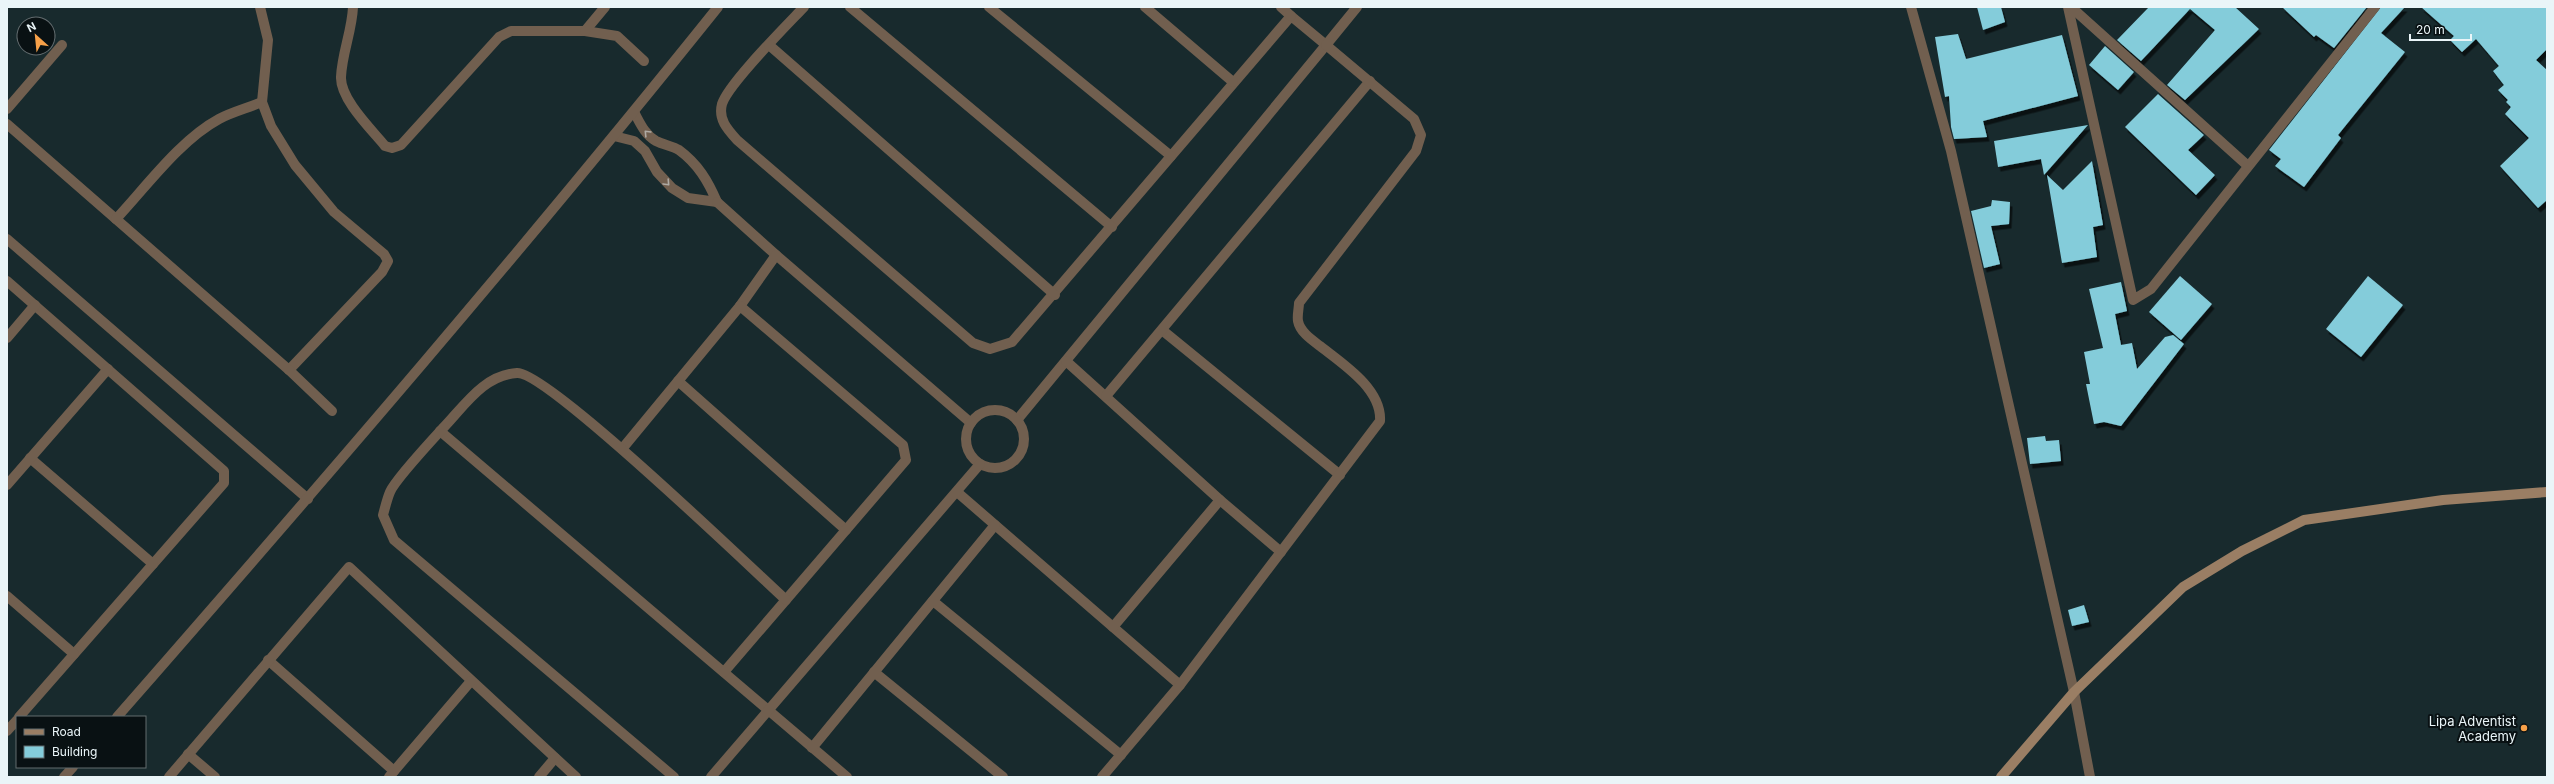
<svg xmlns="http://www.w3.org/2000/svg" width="2554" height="784" font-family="Inter,sans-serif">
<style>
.building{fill:#84ccda;filter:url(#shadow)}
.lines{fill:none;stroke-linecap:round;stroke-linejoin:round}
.street{stroke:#715f4f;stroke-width:10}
.secondary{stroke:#9a7e64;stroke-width:10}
.oneway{stroke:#aeaaa4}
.poi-dot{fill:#f7a149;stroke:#091113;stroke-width:1.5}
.labels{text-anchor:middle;stroke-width:4;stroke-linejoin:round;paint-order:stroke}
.poi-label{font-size:13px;fill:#eaf5f8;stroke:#091113;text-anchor:end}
</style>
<defs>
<filter id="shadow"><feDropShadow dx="2.5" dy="4.5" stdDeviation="0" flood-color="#0009"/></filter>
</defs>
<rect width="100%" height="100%" fill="#182a2d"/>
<g class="building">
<polygon points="1977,7 2001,7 2005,22 1983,30"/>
<polygon points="2149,7 2235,7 2259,29 2185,100 2167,85 2215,30 2190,9 2141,61 2117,40"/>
<polygon points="2282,7 2367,7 2334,48 2316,35 2314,37"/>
<polygon points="2381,7 2405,7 2381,33 2405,52 2338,135 2341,138 2304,187 2275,166 2281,159 2269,150"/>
<polygon points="2421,7 2547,7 2547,49 2536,60 2547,70 2547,200 2538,208 2500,166 2529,138 2505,114 2511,107 2506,102 2508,100 2498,90 2504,85 2493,71 2499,66 2476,39 2462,52 2450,40 2454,36"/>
<polygon points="1958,34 1966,59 2062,35 2078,96 1983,121 1987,137 1954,139 1951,127 1949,96 1945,97 1935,37"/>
<polygon points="2105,46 2134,72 2118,90 2089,65"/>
<polygon points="2158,94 2204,135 2188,150 2215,175 2196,195 2125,127"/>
<polygon points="2088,125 2044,175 2041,159 1998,167 1994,141"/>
<polygon points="2092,161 2103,225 2093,227 2097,257 2062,263 2047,175 2063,190"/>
<polygon points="1992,200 2010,202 2009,224 1991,226 2000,264 1984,268 1971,211 1991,206"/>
<polygon points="2180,276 2212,304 2181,340 2149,312"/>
<polygon points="2368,276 2403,305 2361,357 2326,329"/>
<polygon points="2121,282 2127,311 2115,314 2121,345 2132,343 2137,369 2165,337 2173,335 2184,344 2121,426 2104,422 2094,424 2086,384 2090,384 2084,352 2103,348 2089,289"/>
<polygon points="2045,436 2046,441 2059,440 2061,461 2030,464 2027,438"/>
<polygon points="2084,605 2089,622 2072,626 2068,610"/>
</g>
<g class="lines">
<g class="street">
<polyline points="260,7 268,40 262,102 271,126 295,165 334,212 384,254 388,261 382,272 289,370"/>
<path d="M353,7C352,31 342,53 341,77C340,99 372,130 385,146L392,148L401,145L499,37L511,31H585L617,36L644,61"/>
<path d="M804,7C786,26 728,84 722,104C718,119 727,129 737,140L973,343L990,349L1012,342L1291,16L1326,45L1017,420"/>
<polyline points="850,7 1112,227"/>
<polyline points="989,7 1171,156"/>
<polyline points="1145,7 1233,82"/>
<polyline points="1281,7 1291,16"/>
<polyline points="1911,7 1951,151 2074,692 2090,777"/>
<polyline points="2068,7 2133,300 2151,289 2375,7"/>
<polyline points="2071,7 2248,166"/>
<polyline points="585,31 605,7"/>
<polyline points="769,45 1055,295"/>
<polyline points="7,109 62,45"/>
<polyline points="7,124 289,370 332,411"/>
<path d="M614,136L634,141L645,151L657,172L672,188L688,198L717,202C708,181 698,164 679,150C673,146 664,145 656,141C645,135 640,123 634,112"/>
<polyline points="717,202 776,255"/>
<path d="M116,219C146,187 180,140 219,119C232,112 248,108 262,102"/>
<polyline points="7,239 308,499"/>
<polyline points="7,281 224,471 224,483 19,717"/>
<polyline points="740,306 776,255 971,423"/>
<polyline points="1162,330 1340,475"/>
<polyline points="7,338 35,305"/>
<polyline points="1066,361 1220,500 1281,552"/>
<polyline points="678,381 846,530"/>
<polyline points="1106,396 1370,81"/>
<circle cx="995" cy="439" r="29"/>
<polyline points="440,431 847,777"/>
<polyline points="622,449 740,306 903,445 906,460 724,672"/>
<polyline points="30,458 153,564"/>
<polyline points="7,485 108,369"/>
<polyline points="957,492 1180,685"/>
<polyline points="7,596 74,654"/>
<polyline points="933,601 1121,755"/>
<polyline points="1113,627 1220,500"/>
<polyline points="268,660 394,771"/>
<polyline points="874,672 1003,777"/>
<path d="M117,717C321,484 524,249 718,7"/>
<polyline points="7,731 17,720"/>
<polyline points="812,748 995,525"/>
<polyline points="188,754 215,777"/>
<polyline points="64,777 73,767"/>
<polyline points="169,777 349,567 576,777"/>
<polyline points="389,777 471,681"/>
<polyline points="539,777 555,758"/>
<path d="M674,777L394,540L383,515C385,508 387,499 390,492C395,480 433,439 444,427C465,405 484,375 517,373C547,371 751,568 786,600"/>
<polyline points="711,777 980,464"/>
<path d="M1102,777L1180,685L1380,421C1382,389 1343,364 1320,346C1312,340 1300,332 1298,321C1297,315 1299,308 1299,303L1416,151L1421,135L1414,119L1326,45L1357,7"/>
</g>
<polyline class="secondary" points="2001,777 2074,692 2183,587 2242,551 2304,520 2443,500 2547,492"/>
</g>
<defs><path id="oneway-chevron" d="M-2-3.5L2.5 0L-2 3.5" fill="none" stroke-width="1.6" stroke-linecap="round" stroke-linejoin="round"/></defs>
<g class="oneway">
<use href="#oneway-chevron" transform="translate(647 133) rotate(-134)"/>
<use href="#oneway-chevron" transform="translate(667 183) rotate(47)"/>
</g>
<circle class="poi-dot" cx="2524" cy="728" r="4"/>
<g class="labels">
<g class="poi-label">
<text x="2516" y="726">Lipa Adventist<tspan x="2516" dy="15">Academy</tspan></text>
</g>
</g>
<rect width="2554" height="784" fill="none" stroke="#eaf5f8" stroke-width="16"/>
<rect x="16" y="716" width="130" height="52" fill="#091113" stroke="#636c6f"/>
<rect x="24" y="729" width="20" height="6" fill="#9a7e64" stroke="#636c6f"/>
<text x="52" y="736" font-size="12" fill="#eaf5f8">Road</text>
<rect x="24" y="746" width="20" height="12" fill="#84ccda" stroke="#636c6f"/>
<text x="52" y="756" font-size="12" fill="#eaf5f8">Building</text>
<g transform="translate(36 36) rotate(333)"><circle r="19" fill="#091113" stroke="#636c6f"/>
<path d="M0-3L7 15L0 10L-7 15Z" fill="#f7a149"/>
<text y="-6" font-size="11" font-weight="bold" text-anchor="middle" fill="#eaf5f8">N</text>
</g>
<path d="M2410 34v6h61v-6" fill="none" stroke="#eaf5f8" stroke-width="2"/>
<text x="2416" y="34" font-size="12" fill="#eaf5f8" stroke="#091113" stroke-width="3" paint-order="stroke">20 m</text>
</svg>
